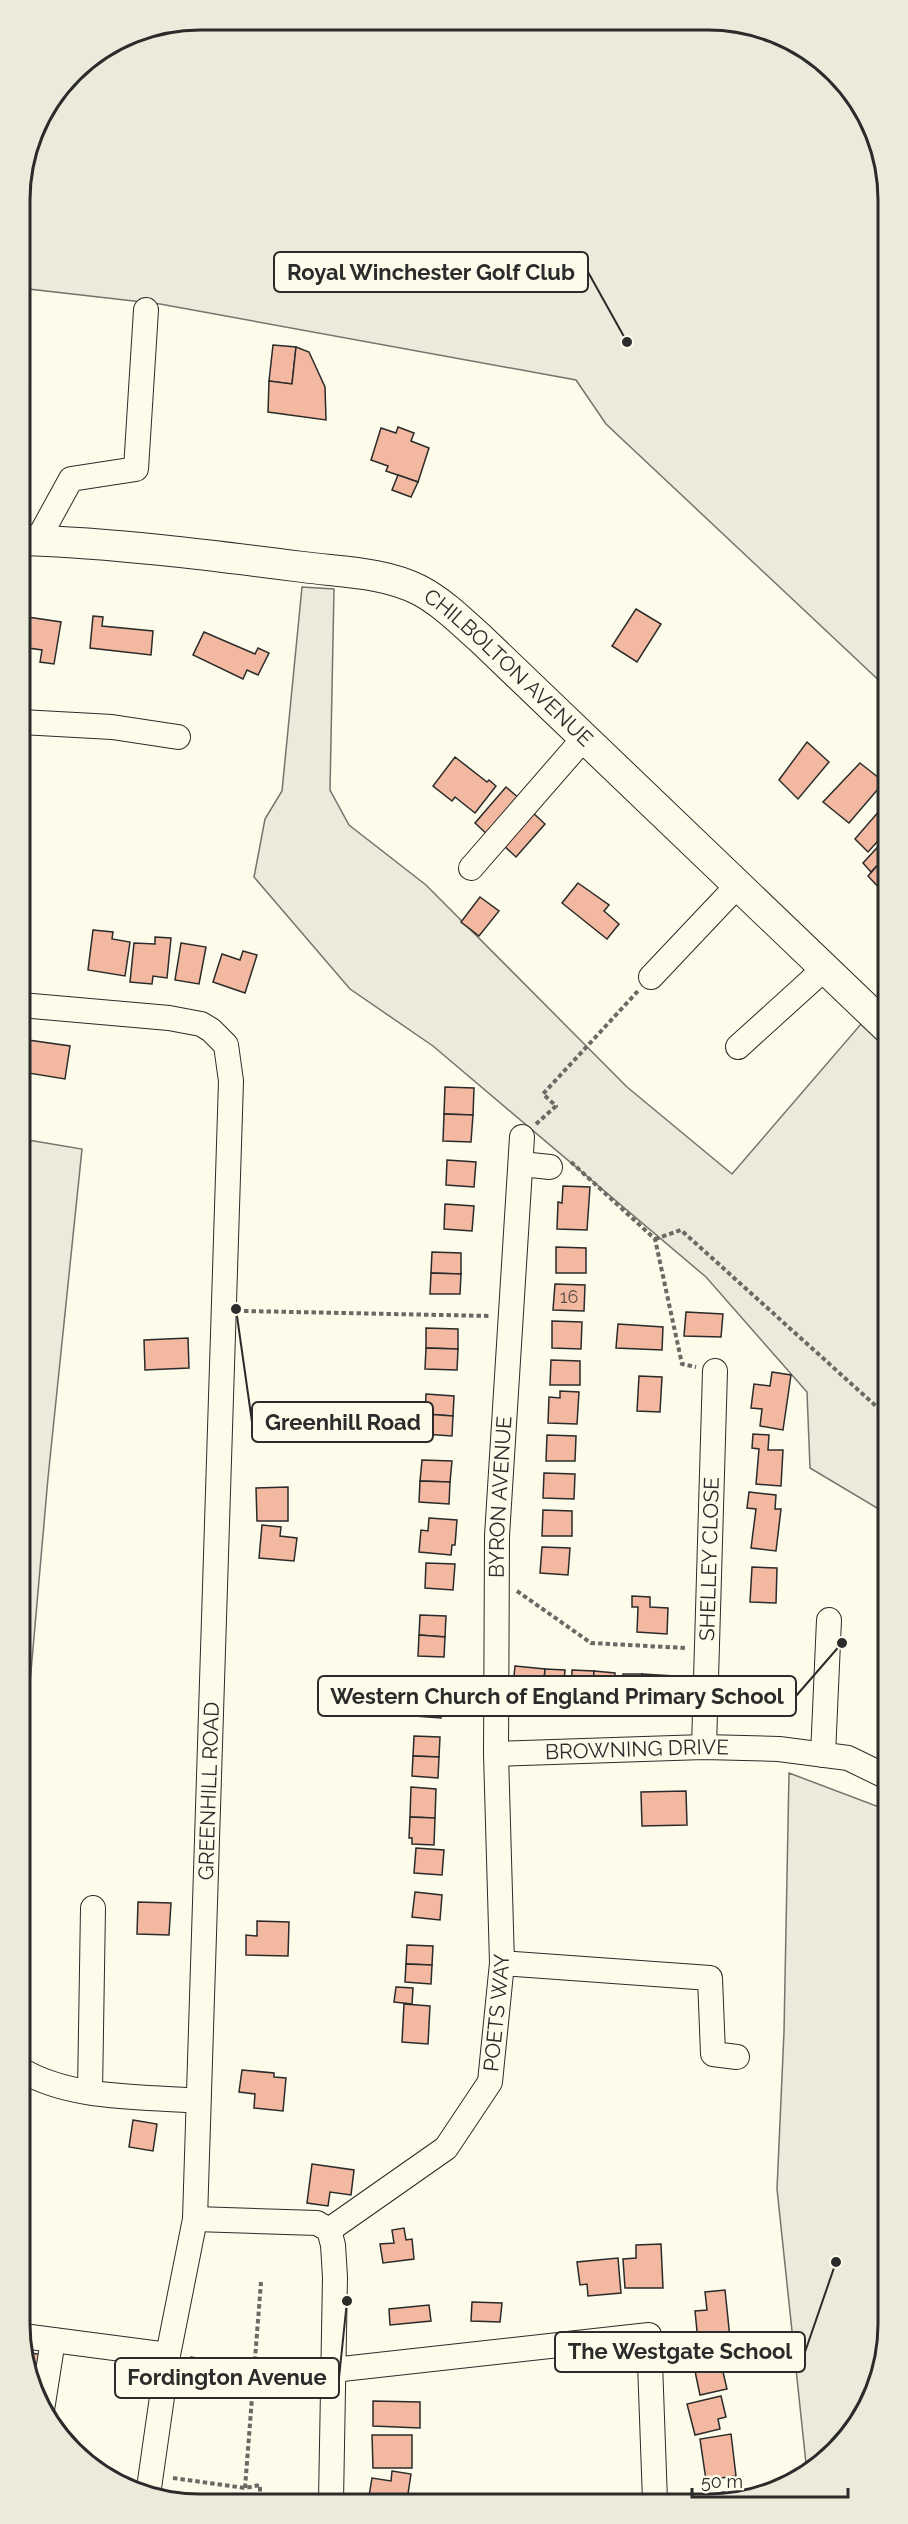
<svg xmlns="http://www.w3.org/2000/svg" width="908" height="2524" font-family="Raleway,sans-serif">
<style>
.green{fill:#ecebdb;stroke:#74746e;stroke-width:1.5}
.building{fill:#f2b8a0;stroke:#2b2b2b;stroke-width:1.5}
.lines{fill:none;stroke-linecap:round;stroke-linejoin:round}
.minor-casing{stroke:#2b2b2b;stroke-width:26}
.major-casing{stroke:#2b2b2b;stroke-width:32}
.path{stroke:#6a6964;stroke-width:4;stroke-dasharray:4.5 3;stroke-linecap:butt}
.minor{stroke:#fdfbea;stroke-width:24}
.major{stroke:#fdfbea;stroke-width:30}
.labels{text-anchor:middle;stroke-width:4.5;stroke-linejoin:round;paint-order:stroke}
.number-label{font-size:18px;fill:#5d4e48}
.street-label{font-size:21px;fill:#2b2b2b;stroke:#fdfbea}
.rim{fill:none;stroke:#2b2b2b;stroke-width:3}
.leader{fill:none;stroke:#2b2b2b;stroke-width:2}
.callout-dot{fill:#2b2b2b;stroke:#fdfbea;stroke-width:2}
.callout{fill:#fdfbea;stroke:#2b2b2b;stroke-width:2}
.callout-label{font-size:22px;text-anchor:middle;font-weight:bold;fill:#2b2b2b}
</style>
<rect width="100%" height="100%" fill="#fdfbea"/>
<g class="green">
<polygon points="200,20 744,23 798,43 836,73 870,120 885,164 886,687 606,424 576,380 160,304 20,288 20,187 38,120 81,64 131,33"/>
<polygon points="302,587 334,589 330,790 349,825 426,885 627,1087 732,1174 861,1024 886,1048 887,1514 810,1468 807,1392 706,1277 433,1046 350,989 254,877 265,819 282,791"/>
<polygon points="28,1140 82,1149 48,1478 22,1774 22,1313 25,1312 26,1219 22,1165"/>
<polygon points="789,1773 887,1810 888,2336 875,2393 844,2443 807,2473 777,2189 784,2032"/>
</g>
<g class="building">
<polygon points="273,345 296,347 292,384 269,381"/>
<polygon points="296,347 309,352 325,387 326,420 268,412 269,381 292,384"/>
<polygon points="398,427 414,433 411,441 429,448 418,482 386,471 388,466 371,460 381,428 396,433"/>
<polygon points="398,475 418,482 411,497 392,490"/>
<polygon points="636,609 661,624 637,662 612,646"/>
<polygon points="21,616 61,622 54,664 40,662 42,650 21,647"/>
<polygon points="93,616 103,617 102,626 153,631 151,655 90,648"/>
<polygon points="204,632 255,654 258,648 269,653 258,675 247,670 243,679 193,655"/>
<polygon points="807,742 829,762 798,799 779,780"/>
<polygon points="455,757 487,782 489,780 496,786 475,813 455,797 452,801 433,786"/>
<polygon points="860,763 884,782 849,823 823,802"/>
<polygon points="506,787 520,799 489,836 475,823"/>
<polygon points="880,810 886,816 886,832 868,852 855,839"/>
<polygon points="531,811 545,824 516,857 502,844"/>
<polygon points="886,838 886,856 871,872 863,863"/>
<polygon points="886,856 886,892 884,893 868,876"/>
<polygon points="578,883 609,905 604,911 619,924 607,939 562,903"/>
<polygon points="480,897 499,911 479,936 461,922"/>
<polygon points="93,930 113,932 112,939 130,942 125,976 88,970"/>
<polygon points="155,937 171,938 167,978 153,976 152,984 130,982 134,943 155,944"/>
<polygon points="181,943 206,947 199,984 175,980"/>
<polygon points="243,951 257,955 245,993 213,982 222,954 240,960"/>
<polygon points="21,1039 70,1046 65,1079 28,1073 30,1061 21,1060"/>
<polygon points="445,1087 474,1088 473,1115 444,1114"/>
<polygon points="444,1114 473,1115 471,1142 443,1141"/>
<polygon points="447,1160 476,1162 474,1187 446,1185"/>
<polygon points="563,1186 590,1187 587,1230 557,1229 558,1202 562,1203"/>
<polygon points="445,1204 474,1206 472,1231 444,1229"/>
<polygon points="556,1247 586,1248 586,1273 556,1273"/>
<polygon points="432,1252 461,1253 461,1274 431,1273"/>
<polygon points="431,1273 461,1274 460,1294 430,1294"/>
<polygon points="555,1284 585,1285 584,1311 553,1310"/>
<polygon points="686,1312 723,1314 721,1337 684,1336"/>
<polygon points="552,1321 582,1322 581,1349 552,1348"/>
<polygon points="618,1324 663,1327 662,1350 616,1348"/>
<polygon points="426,1328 458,1329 458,1349 426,1348"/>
<polygon points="188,1338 189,1368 145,1370 144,1340"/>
<polygon points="426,1348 458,1349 457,1370 425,1369"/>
<polygon points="551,1360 580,1361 580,1385 550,1385"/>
<polygon points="772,1372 791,1375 783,1430 760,1426 762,1409 751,1408 754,1384 770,1386"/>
<polygon points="639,1376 662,1377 660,1412 637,1411"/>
<polygon points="560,1391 579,1392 577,1424 548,1423 549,1397 560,1398"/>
<polygon points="426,1394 454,1396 453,1416 425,1414"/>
<polygon points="425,1414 453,1416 452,1436 423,1434"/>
<polygon points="753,1434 769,1435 768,1450 783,1450 781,1486 756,1484 759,1449 752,1448"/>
<polygon points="547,1435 576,1436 575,1461 546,1461"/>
<polygon points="422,1460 452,1461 450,1482 420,1481"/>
<polygon points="544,1473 575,1474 574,1499 543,1498"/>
<polygon points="420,1481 450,1482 449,1504 419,1502"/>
<polygon points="288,1487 288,1521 257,1521 256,1488"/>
<polygon points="749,1492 776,1495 775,1509 781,1509 776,1551 751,1548 756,1509 747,1508"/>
<polygon points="543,1510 572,1511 572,1536 542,1536"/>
<polygon points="429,1518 457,1520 455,1545 452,1545 451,1555 419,1552 421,1530 428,1531"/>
<polygon points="262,1525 281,1527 280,1536 297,1538 294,1561 259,1558"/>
<polygon points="542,1547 570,1548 568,1575 540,1573"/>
<polygon points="426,1563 455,1564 453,1590 425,1588"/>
<polygon points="752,1567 777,1568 776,1603 750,1602"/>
<polygon points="632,1596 650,1597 650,1607 668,1608 667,1634 637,1632 638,1607 632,1607"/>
<polygon points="420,1615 446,1616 445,1637 419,1635"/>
<polygon points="419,1635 445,1637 444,1657 418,1656"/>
<polygon points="515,1666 545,1669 542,1706 534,1705 535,1698 512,1696"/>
<polygon points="545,1669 565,1670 562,1700 551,1699 550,1707 542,1706"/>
<polygon points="572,1670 594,1671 591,1709 583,1708 584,1699 571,1698"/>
<polygon points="594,1671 615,1673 614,1701 600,1700 600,1709 591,1709"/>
<polygon points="623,1674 642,1674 641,1711 633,1711 633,1703 622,1702"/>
<polygon points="642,1674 675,1676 674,1704 650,1703 650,1712 641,1711"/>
<polygon points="417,1676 443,1677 442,1697 416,1696"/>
<polygon points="416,1696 442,1697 441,1718 415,1716"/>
<polygon points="414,1736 440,1737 439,1757 413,1756"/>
<polygon points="413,1756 439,1757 438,1778 412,1776"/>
<polygon points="411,1787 436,1789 435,1818 410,1817"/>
<polygon points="686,1791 687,1825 642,1826 641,1792"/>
<polygon points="410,1817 435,1818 434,1845 412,1844 412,1838 409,1838"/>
<polygon points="416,1848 444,1850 442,1875 414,1873"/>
<polygon points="415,1892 442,1895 440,1920 412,1917"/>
<polygon points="138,1902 171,1903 169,1935 137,1934"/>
<polygon points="257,1921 289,1922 288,1956 246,1955 246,1935 257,1936"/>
<polygon points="407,1945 433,1946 432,1965 406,1964"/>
<polygon points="406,1964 432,1965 431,1984 405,1982"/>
<polygon points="396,1987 413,1988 412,2004 394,2002"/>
<polygon points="404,2004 430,2006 428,2044 402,2042"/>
<polygon points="242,2070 274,2073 274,2077 286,2078 283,2111 254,2108 255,2094 239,2092"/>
<polygon points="133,2120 157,2124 153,2151 129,2147"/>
<polygon points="312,2164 354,2170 351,2195 330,2192 328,2206 307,2203"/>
<polygon points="404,2228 406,2240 412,2239 414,2259 383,2263 380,2244 394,2243 392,2230"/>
<polygon points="661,2244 663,2288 625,2288 623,2259 636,2258 636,2245"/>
<polygon points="618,2258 621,2293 588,2296 587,2284 580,2285 577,2262"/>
<polygon points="725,2290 730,2338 698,2341 695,2311 707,2310 705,2292"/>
<polygon points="472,2302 502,2303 500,2322 471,2321"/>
<polygon points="429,2305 431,2321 390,2325 389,2309"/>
<polygon points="717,2346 727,2389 700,2395 691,2352"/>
<polygon points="23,2351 42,2355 39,2372 27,2370"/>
<polygon points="721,2396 726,2417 718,2419 720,2429 695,2435 687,2404"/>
<polygon points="373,2401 420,2402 420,2428 373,2426"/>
<polygon points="731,2434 736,2476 706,2480 700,2439"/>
<polygon points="372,2435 412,2435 412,2468 373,2468"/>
<polygon points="392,2471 411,2474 407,2500 369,2496 372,2478 391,2481"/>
<polygon points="724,2492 726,2501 696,2501 695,2498"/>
</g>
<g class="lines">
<defs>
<g id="minor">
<polyline points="37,541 71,479 136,469 146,310"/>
<polyline points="21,722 112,727 178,737"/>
<polyline points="471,868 585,737"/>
<polyline points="651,977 738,885"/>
<polyline points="21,1005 169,1018 201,1024 211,1030 226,1045 231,1081 195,2219 168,2355 148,2495"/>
<polyline points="738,1047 824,969"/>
<polyline points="521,1164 550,1167"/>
<path id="s1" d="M704,1747L715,1371"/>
<path id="s2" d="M496,1754L704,1747L779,1749L848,1758L887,1777"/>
<polyline points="823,1755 829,1620"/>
<polyline points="502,1963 710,1978 713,2054 737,2057"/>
<path d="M23,2071C74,2100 141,2096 198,2101"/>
<polyline points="90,2092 93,1908"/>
<polyline points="195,2219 317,2223 329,2230 333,2245 335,2277 331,2501"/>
<path id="s3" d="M329,2230L446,2148L490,2082L502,1963L496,1754L497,1536L522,1137"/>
<polyline points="23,2336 168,2355"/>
<polyline points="333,2370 649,2335 655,2501"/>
<polyline points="42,2410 53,2340"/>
</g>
<g id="major">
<path id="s4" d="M20,540C115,543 209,555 303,567C340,572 384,572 419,590C442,602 461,621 480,638L886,1027"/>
</g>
</defs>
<use href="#minor" class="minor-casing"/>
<use href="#major" class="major-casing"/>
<g class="path">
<polyline points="536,1124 556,1106 543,1094 638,991"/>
<polyline points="571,1162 655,1239 682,1364 696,1367"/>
<polyline points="655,1239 681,1230 887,1416"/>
<polyline points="244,1311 491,1316"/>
<polyline points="517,1591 591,1643 685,1648"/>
<polyline points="190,2358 254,2368"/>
<polyline points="173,2478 245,2488 260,2485 260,2501"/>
<polyline points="245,2488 261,2282"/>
</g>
<use href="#minor" class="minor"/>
<use href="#major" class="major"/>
</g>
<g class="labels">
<g class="number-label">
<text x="569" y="1303">16</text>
</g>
<g class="street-label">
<text dy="7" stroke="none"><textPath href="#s4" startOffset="522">CHILBOLTON AVENUE</textPath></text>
<text dy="7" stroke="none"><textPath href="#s3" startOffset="808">BYRON AVENUE</textPath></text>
<text dy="7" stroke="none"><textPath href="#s1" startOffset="188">SHELLEY CLOSE</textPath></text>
<text dy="7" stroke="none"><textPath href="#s2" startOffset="141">BROWNING DRIVE</textPath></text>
<text transform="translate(209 1791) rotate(-88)" y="7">GREENHILL ROAD</text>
<text dy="7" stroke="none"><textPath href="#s3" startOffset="292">POETS WAY</textPath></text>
</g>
</g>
<path d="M0 0H908V2524H0ZM200 30H708A170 170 0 0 1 878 200V2324A170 170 0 0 1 708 2494H200A170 170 0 0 1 30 2324V200A170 170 0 0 1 200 30Z" fill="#eceadb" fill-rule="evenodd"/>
<path class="rim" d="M200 30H708A170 170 0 0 1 878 200V2324A170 170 0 0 1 708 2494H200A170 170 0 0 1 30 2324V200A170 170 0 0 1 200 30Z"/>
<path class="leader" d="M627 342L588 272M236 1309L252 1422M842 1643L796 1696M836 2262L805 2352M347 2301L339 2378"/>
<g class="callout-dot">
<circle cx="627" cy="342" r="6"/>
<circle cx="236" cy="1309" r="6"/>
<circle cx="842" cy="1643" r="6"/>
<circle cx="836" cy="2262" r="6"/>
<circle cx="347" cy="2301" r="6"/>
</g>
<g class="callout">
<rect x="274" y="252" width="314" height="40" rx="6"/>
<rect x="252" y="1402" width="181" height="40" rx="6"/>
<rect x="318" y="1676" width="478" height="40" rx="6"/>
<rect x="555" y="2332" width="250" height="40" rx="6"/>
<rect x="115" y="2358" width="224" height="40" rx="6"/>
</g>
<g class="callout-label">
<text x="431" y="280">Royal Winchester Golf Club</text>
<text x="343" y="1430">Greenhill Road</text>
<text x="557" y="1704">Western Church of England Primary School</text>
<text x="680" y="2359">The Westgate School</text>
<text x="227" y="2385">Fordington Avenue</text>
</g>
<path d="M692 2488v9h156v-9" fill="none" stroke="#2b2b2b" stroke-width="3"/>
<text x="701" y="2488" font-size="18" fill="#2b2b2b" stroke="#fdfbea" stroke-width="4.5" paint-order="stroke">50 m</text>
</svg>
